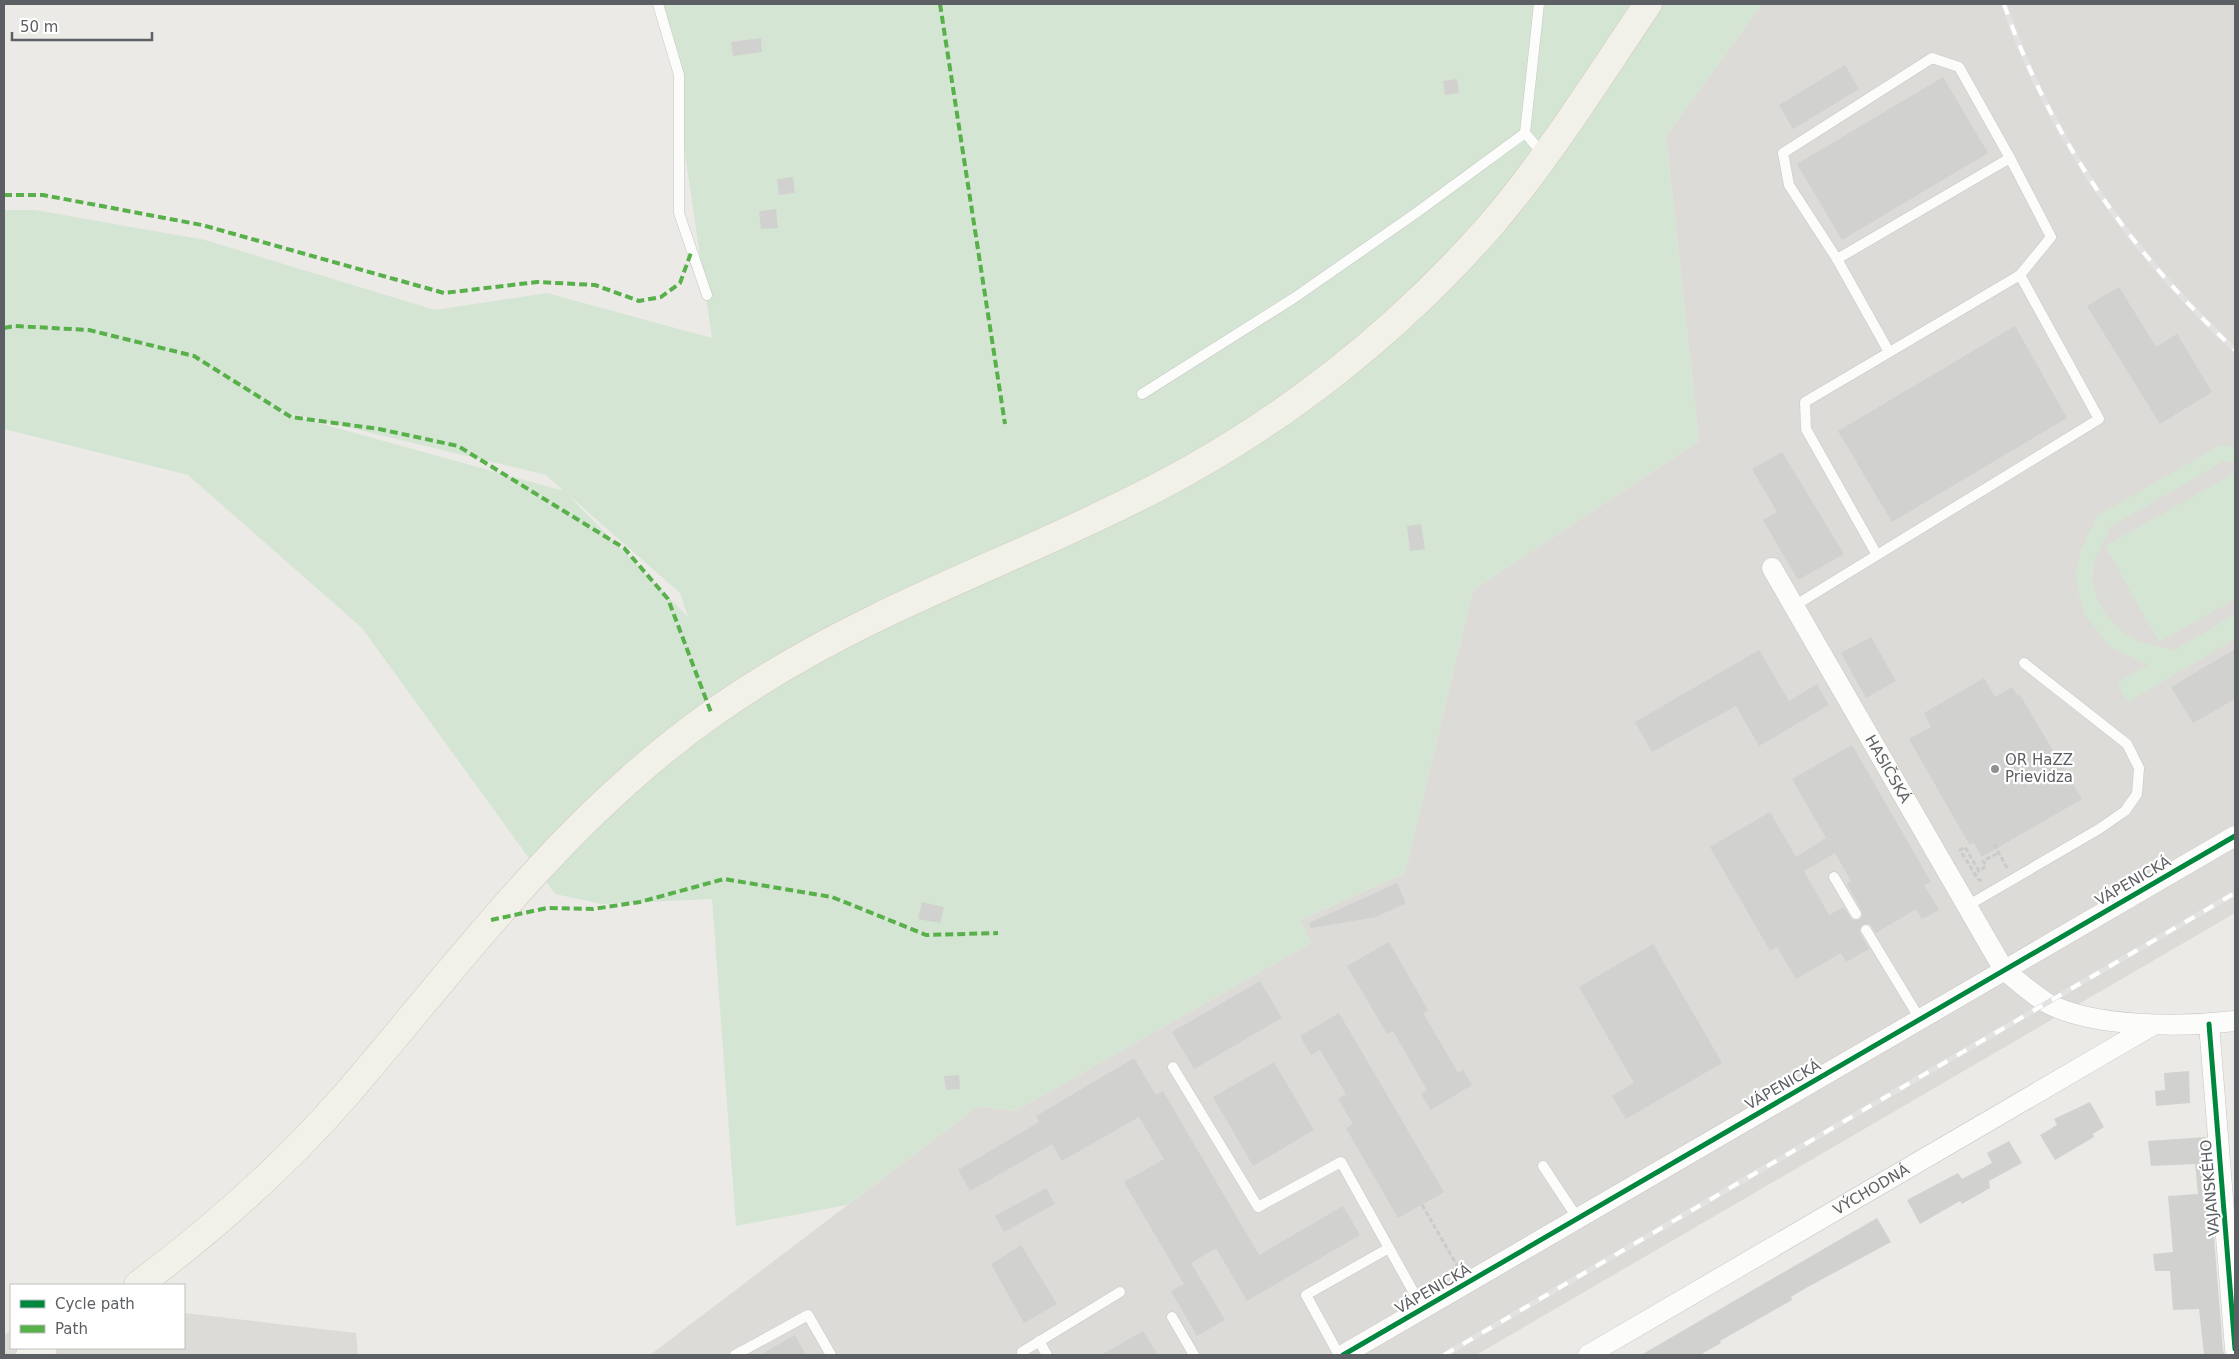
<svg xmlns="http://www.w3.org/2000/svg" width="2239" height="1359" font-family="'DejaVu Sans',sans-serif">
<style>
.industrial{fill:#dcdbd7}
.green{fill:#d5e5d3;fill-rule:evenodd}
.building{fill:#d1d1cf;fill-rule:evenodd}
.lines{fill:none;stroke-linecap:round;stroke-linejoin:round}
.service-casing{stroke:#c7c6c6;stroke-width:11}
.minor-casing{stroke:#c7c6c6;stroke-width:21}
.primary-casing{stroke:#d0c9b7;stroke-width:29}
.path{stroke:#c9ccca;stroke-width:3;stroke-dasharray:5 2.5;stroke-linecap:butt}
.service{stroke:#fcfcfb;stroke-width:10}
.minor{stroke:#fcfcfb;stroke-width:20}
.primary{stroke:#f1f0e9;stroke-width:28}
.rail-casing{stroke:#e2e2e2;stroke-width:5.5}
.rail{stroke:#fff;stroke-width:4;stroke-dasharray:11;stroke-linecap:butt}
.quiet{stroke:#58b04a;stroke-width:4;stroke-dasharray:8 4;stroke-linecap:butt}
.cycleway-casing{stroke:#fff;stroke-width:8}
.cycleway{stroke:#00873e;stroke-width:5}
.poi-dot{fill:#8e9091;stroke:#fff;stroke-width:2}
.labels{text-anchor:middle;stroke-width:4.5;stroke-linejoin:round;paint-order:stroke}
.poi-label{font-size:15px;fill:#5c5f63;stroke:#fff;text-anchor:start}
.street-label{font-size:15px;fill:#5c5f63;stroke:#fff}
</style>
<rect width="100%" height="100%" fill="#ebeae6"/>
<g class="industrial">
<polygon points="1762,4 2235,4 2235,913 1476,1355 650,1355 978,1106 1015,1111 1311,943 1300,920 1405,873 1473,590 1699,441 1666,136"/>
<polygon points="184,1313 356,1333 358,1355 4,1355 4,1335 11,1331 11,1348 184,1348"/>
</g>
<g class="green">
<path d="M663,4H1762L1666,136L1699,441L1473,590L1405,873L1300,920L1311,943L1015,1111L978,1106L847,1205L736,1226L712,899L602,904L555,894L362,628L188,475L4,429V210H35L205,240L435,310L547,293L712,338ZM280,411L546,475L564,491L279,412ZM572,498L680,593L688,617L572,499Z"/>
<polygon points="2220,445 2235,448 2235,462 2224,461 2110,527 2094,562 2092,581 2099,603 2109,618 2121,631 2140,642 2175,650 2235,614 2235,639 2128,702 2117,683 2148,665 2111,647 2086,617 2079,596 2076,574 2080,552 2097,516"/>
<polygon points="2235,473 2235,599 2159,642 2105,546"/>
</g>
<g class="building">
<polygon points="761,38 762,52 733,56 731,42"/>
<polygon points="1845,65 1859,89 1793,129 1779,105"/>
<polygon points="1943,77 1988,153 1842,240 1797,164"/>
<polygon points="1457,79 1459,93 1445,95 1443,81"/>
<polygon points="793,177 795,193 779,195 777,179"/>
<polygon points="776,209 778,228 761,229 759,211"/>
<polygon points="2119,287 2156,347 2177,334 2212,392 2160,424 2087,306"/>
<polygon points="2015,326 2067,418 1892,522 1838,431"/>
<polygon points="1782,452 1844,554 1798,580 1763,520 1777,512 1752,469"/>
<polygon points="1421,524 1425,549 1410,551 1407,526"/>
<polygon points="1871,637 1896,681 1866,698 1841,653"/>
<polygon points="2235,649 2235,699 2193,723 2171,687"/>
<polygon points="1759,650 1789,701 1817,684 1829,705 1759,746 1736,706 1652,752 1635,722"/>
<polygon points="1984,678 1995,697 2012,687 2018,696 2020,695 2082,799 1982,857 1974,843 1969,844 1909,739 1931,727 1924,713"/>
<path d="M1852,745L1931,882L1924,885L1939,910L1922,919L1916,909L1876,933L1870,924H1863L1859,931L1869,949L1846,962L1841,953L1796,979L1777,947L1770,951L1710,847L1770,812L1796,857L1826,838L1792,779ZM1835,853L1851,881L1847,884L1862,911V917L1859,920H1852L1844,907L1829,915L1804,871Z"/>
<polygon points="1397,883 1406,903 1376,917 1311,928 1309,923"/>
<polygon points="922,902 944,907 940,923 918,919"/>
<polygon points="1389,942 1428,1010 1423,1013 1458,1073 1463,1070 1472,1085 1431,1110 1421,1094 1427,1090 1393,1031 1387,1034 1347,966"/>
<polygon points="1653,944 1722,1063 1626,1119 1612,1096 1634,1083 1579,987"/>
<polygon points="1260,981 1282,1018 1194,1069 1172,1032"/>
<polygon points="1339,1013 1444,1192 1398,1218 1346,1128 1353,1124 1338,1099 1346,1094 1320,1050 1311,1055 1300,1036"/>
<polygon points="1134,1058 1156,1095 1163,1091 1259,1255 1343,1206 1360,1235 1247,1301 1216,1248 1191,1263 1225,1320 1197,1336 1171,1291 1184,1284 1124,1182 1164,1159 1139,1117 1062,1161 1052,1144 970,1191 958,1170 1039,1122 1036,1116"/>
<polygon points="1274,1062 1314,1130 1253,1166 1213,1097"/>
<polygon points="2189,1071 2190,1103 2156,1106 2155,1091 2165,1090 2164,1073"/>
<polygon points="959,1075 960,1089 946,1090 944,1076"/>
<polygon points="2090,1102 2104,1127 2093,1134 2094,1137 2055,1160 2040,1135 2057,1125 2054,1119"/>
<polygon points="2206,1137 2223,1350 2225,1355 2204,1355 2199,1309 2173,1310 2170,1271 2155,1271 2153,1254 2173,1252 2168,1196 2198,1194 2195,1164 2151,1166 2148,1141"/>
<polygon points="2009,1141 2022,1163 1989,1181 1990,1188 1962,1204 1960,1201 1920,1224 1907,1200 1958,1173 1962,1179 1992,1163 1987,1153"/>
<polygon points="1046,1188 1055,1204 1004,1232 995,1216"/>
<polygon points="1877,1218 1891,1242 1806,1288 1791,1297 1792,1300 1720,1341 1721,1343 1700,1355 1641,1355"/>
<polygon points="1021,1245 1057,1304 1024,1323 991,1264"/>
<polygon points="1143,1331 1158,1355 1101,1355"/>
<polygon points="795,1335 806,1355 760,1355"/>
</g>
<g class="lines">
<defs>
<g id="service">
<polyline points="658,4 679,75 679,213 707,295"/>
<polyline points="1539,4 1525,133 1543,154"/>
<polyline points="1837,259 1789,185 1783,153 1932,58 1959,67 2010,158"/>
<polyline points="1889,352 1837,259 2010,158 2051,237 2020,275"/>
<polyline points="1142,394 1294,298 1416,213 1525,133"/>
<polyline points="1794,606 2099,419 2020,275 1805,402 1806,429 1877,555"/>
<polyline points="1834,877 1856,914"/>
<polyline points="1967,906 2099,829 2125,811 2137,794 2139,768 2127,744 2024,663"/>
<polyline points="1866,930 1920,1019"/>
<polyline points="1173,1067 1258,1207 1341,1162 1423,1309"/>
<polyline points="1543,1166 1578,1219"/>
<polyline points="1172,1317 1194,1355"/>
<polyline points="1039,1341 1047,1355"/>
<polyline points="1022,1352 1120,1292"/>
<polyline points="735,1355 808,1315 831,1355"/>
<polyline points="1339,1355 1306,1295 1389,1248"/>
</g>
<g id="minor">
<path id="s1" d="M1772,568L2004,970C2018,981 2032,994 2047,1003C2094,1028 2183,1027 2235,1021"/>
<polyline points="2209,1024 2235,1349"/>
<polyline points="1343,1355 2235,836"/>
<path id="s2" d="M1588,1355L2153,1025"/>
</g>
<g id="primary">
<path d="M138,1285C213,1229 284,1166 346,1095C450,974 543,847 668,747C731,696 802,654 874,619C968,573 1065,536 1158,487C1283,422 1397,332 1490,226C1549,157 1597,79 1648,4"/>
<polyline points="30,1355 43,1348"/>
</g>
</defs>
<use href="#service" class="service-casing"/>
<use href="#minor" class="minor-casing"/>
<use href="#primary" class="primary-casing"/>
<g class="path">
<polyline points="1994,844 2007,868"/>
<polyline points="1982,881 1978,879 1960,850 1965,847 1979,871 1986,866 1983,861 1998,853"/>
<polyline points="1422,1205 1458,1267"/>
</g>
<use href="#service" class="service"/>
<use href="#minor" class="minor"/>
<use href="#primary" class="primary"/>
<defs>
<g id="rail">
<path d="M2004,4C2050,138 2132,254 2235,350"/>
<polyline points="1444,1355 2235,893"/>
</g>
</defs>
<use href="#rail" class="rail-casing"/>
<use href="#rail" class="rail"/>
<g class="quiet">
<polyline points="940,4 1005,424"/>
<polyline points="4,195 43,195 202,225 444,293 537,282 595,285 639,301 661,297 680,283 692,250"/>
<polyline points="4,328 15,326 89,330 194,356 291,417 379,429 458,446 624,548 668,599 712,715"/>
<polyline points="491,920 547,908 593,909 640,902 724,879 832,897 926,935 998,933"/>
</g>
<defs>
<g id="cycleway">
<polyline points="2209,1024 2235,1349"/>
<polyline points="1343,1355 2235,836"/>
</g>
</defs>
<use href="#cycleway" class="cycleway-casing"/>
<use href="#cycleway" class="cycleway"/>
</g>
<circle class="poi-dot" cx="1995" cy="769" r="5"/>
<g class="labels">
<g class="poi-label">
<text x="2005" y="765">OR HaZZ<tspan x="2005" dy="17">Prievidza</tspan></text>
</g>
<g class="street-label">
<text dy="5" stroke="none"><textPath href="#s1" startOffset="232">HASIČSKÁ</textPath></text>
<text transform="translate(2133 881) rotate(-30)" y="5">VÁPENICKÁ</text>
<text transform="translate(1783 1085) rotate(-30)" y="5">VÁPENICKÁ</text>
<text transform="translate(2210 1188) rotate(-95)" y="5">VAJANSKÉHO</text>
<text dy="5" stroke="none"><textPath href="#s2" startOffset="328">VÝCHODNÁ</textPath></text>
<text transform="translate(1433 1289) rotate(-30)" y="5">VÁPENICKÁ</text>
</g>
</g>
<rect width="2239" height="1359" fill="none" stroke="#5c5f63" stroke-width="10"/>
<rect x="10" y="1284" width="175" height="65" fill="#ffffff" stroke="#bebfc1"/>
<rect x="20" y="1300" width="25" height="8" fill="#00873e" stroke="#bebfc1"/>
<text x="55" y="1309" font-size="15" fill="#5c5f63">Cycle path</text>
<rect x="20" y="1325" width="25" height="8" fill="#58b04a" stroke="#bebfc1"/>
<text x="55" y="1334" font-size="15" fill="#5c5f63">Path</text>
<path d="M12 32v8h140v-8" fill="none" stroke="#5c5f63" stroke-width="2.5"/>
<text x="20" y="32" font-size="15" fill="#5c5f63" stroke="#ffffff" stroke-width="4" paint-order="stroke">50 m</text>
</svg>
